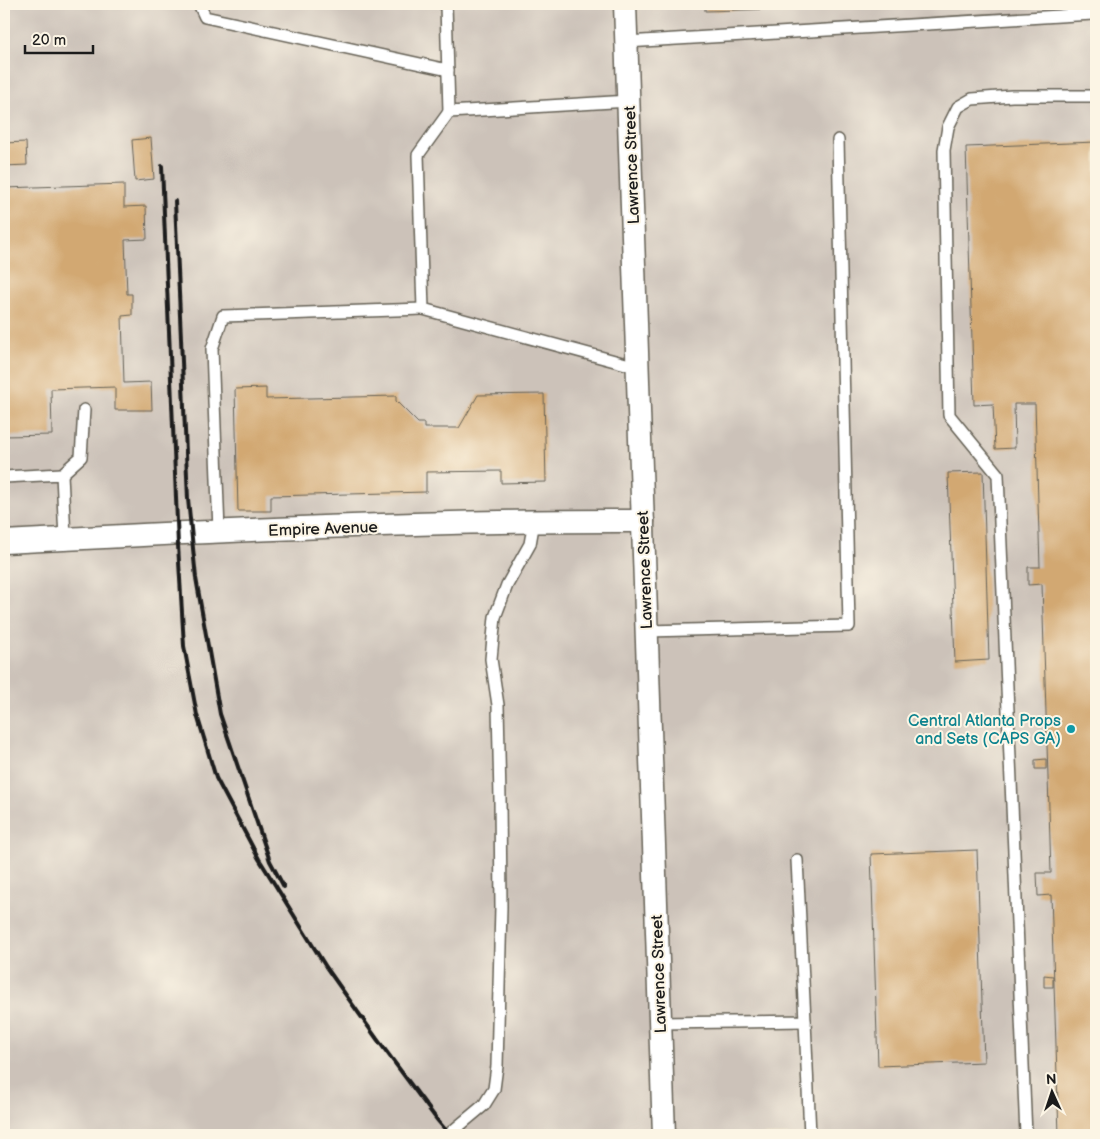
<svg xmlns="http://www.w3.org/2000/svg" width="1100" height="1139" font-family="'Balsamiq Sans',sans-serif">
<style>
.industrial{fill:#ccc2b9}
.building{fill:#d2a872}
.lines{fill:none;stroke-linecap:round;stroke-linejoin:round}
.service-casing{stroke:#656155;stroke-width:14}
.minor-casing{stroke:#656155;stroke-width:25}
.service{stroke:#fff;stroke-width:11}
.minor{stroke:#fff;stroke-width:22}
.rail{stroke:#1c1c1c;stroke-width:4}
.culture-dot{fill:#0f9aa8;stroke:#fcf5e5;stroke-width:2}
.labels{text-anchor:middle;stroke-width:4;stroke-linejoin:round;paint-order:stroke}
.street-label{font-size:16px;fill:#1c1c1c;stroke:#fcf5e5}
.culture-label{font-size:16px;fill:#0d838f;stroke:#fcf5e5;text-anchor:end}
</style>
<rect width="100%" height="100%" fill="#fcf5e5"/>
<filter id="ink" filterUnits="userSpaceOnUse"><feTurbulence type="fractalNoise" baseFrequency=".02" numOctaves="2"/><feDisplacementMap in="SourceGraphic" scale="10" xChannelSelector="R" yChannelSelector="G"/><feConvolveMatrix kernelMatrix="1 2 1 2 8 2 1 2 1" color-interpolation-filters="sRGB"/></filter>
<filter id="wash" filterUnits="userSpaceOnUse"><feTurbulence type="fractalNoise" baseFrequency=".0096" numOctaves="4" result="noise"/><feDisplacementMap in="SourceGraphic" scale="20" xChannelSelector="R" yChannelSelector="G"/><feGaussianBlur stdDeviation="1.12" result="paint"/><feColorMatrix in="noise" values="0 0 0 0 0 0 0 0 0 0 0 0 0 0 0 0 0 1.4 0 .05"/><feComposite in="paint" operator="in"/></filter>
<g filter="url(#wash)">
<rect width="100%" height="100%" fill="#ece1bf"/>
<rect class="industrial" x="4" y="4" width="1092" height="1131"/>
<g id="blocks">
<g class="building">
<polygon points="705,4 917,4 917,5 705,11"/>
<polygon points="151,138 154,179 135,181 132,140"/>
<polygon points="26,142 27,165 4,166 4,143"/>
<polygon points="1096,142 1096,1135 1059,1135 1051,895 1038,896 1037,873 1051,873 1042,584 1028,585 1028,567 1040,567 1035,404 1014,404 1015,448 995,449 993,404 974,405 966,147"/>
<polygon points="124,184 124,207 146,206 147,239 125,240 127,294 132,294 132,315 122,316 124,383 151,382 152,410 115,410 115,387 51,389 52,435 4,436 4,188"/>
<polygon points="266,388 266,399 396,396 396,401 418,423 424,423 424,428 459,428 478,395 544,394 546,482 501,483 501,471 426,472 426,492 271,496 271,511 238,511 235,389"/>
<polygon points="983,472 989,660 955,662 948,473"/>
<polygon points="1046,759 1046,769 1035,769 1035,760"/>
<polygon points="977,850 984,1062 878,1066 871,854"/>
<polygon points="1044,975 1053,976 1053,987 1044,987"/>
</g>
</g>
</g>
<g filter="url(#ink)">
<use href="#blocks" fill-opacity="0" stroke="#656155" stroke-width="1"/>
<g class="lines">
<defs>
<g id="service">
<polyline points="199,4 205,17 448,70"/>
<polyline points="446,4 449,112"/>
<polyline points="626,42 1093,14"/>
<polyline points="629,101 449,112 418,155 423,309 637,367"/>
<polyline points="62,474 81,457 84,410"/>
<polyline points="4,477 62,474 65,539"/>
<polyline points="219,531 212,349 223,316 423,309"/>
<polyline points="647,631 849,626 838,140"/>
<polyline points="805,1021 810,1135"/>
<polyline points="660,1023 805,1021 797,860"/>
<polyline points="448,1135 484,1105 494,1089 497,1066 501,907 500,799 498,705 491,659 495,617 507,585 530,544 534,521"/>
<polyline points="1026,1135 998,475 949,415 944,150 948,127 958,107 972,99 1012,96 1096,96"/>
</g>
<g id="minor">
<polyline points="625,4 664,1135"/>
<path d="M4,542C216,531 430,520 643,521"/>
</g>
</defs>
<use href="#service" class="service-casing"/>
<use href="#minor" class="minor-casing"/>
<use href="#service" class="service"/>
<use href="#minor" class="minor"/>
<g class="rail">
<polyline points="162,166 178,545 184,646 197,715 216,778 259,859 326,967 377,1039 438,1121 450,1135"/>
<polyline points="175,201 188,499 196,578 220,714 270,861 284,887"/>
</g>
</g>
</g>
<circle class="culture-dot" cx="1071" cy="729" r="5"/>
<g class="labels">
<g class="street-label">
<text transform="translate(631 165) rotate(-92)" y="6">Lawrence Street</text>
<text transform="translate(323 528) rotate(-2)" y="6">Empire Avenue</text>
<text transform="translate(644 570) rotate(-92)" y="6">Lawrence Street</text>
<text transform="translate(658 974) rotate(-92)" y="6">Lawrence Street</text>
</g>
<g class="culture-label">
<text x="1061" y="726">Central Atlanta Props<tspan x="1061" dy="18">and Sets (CAPS GA)</tspan></text>
</g>
</g>
<rect width="1100" height="1139" fill="none" stroke="#fcf5e5" stroke-width="20"/>
<g transform="translate(1052 1092) rotate(357)" stroke="#fcf5e5" stroke-width="4" paint-order="stroke">
<path d="M0-4L9 19L0 12L-9 19Z" fill="#1c1c1c"/>
<text y="-8" font-size="14" font-weight="bold" text-anchor="middle" fill="#1c1c1c">N</text>
</g>
<path d="M25 45v8h68v-8" fill="none" stroke="#1c1c1c" stroke-width="2.5"/>
<text x="32" y="45" font-size="15" fill="#1c1c1c" stroke="#fcf5e5" stroke-width="4" paint-order="stroke">20 m</text>
</svg>
